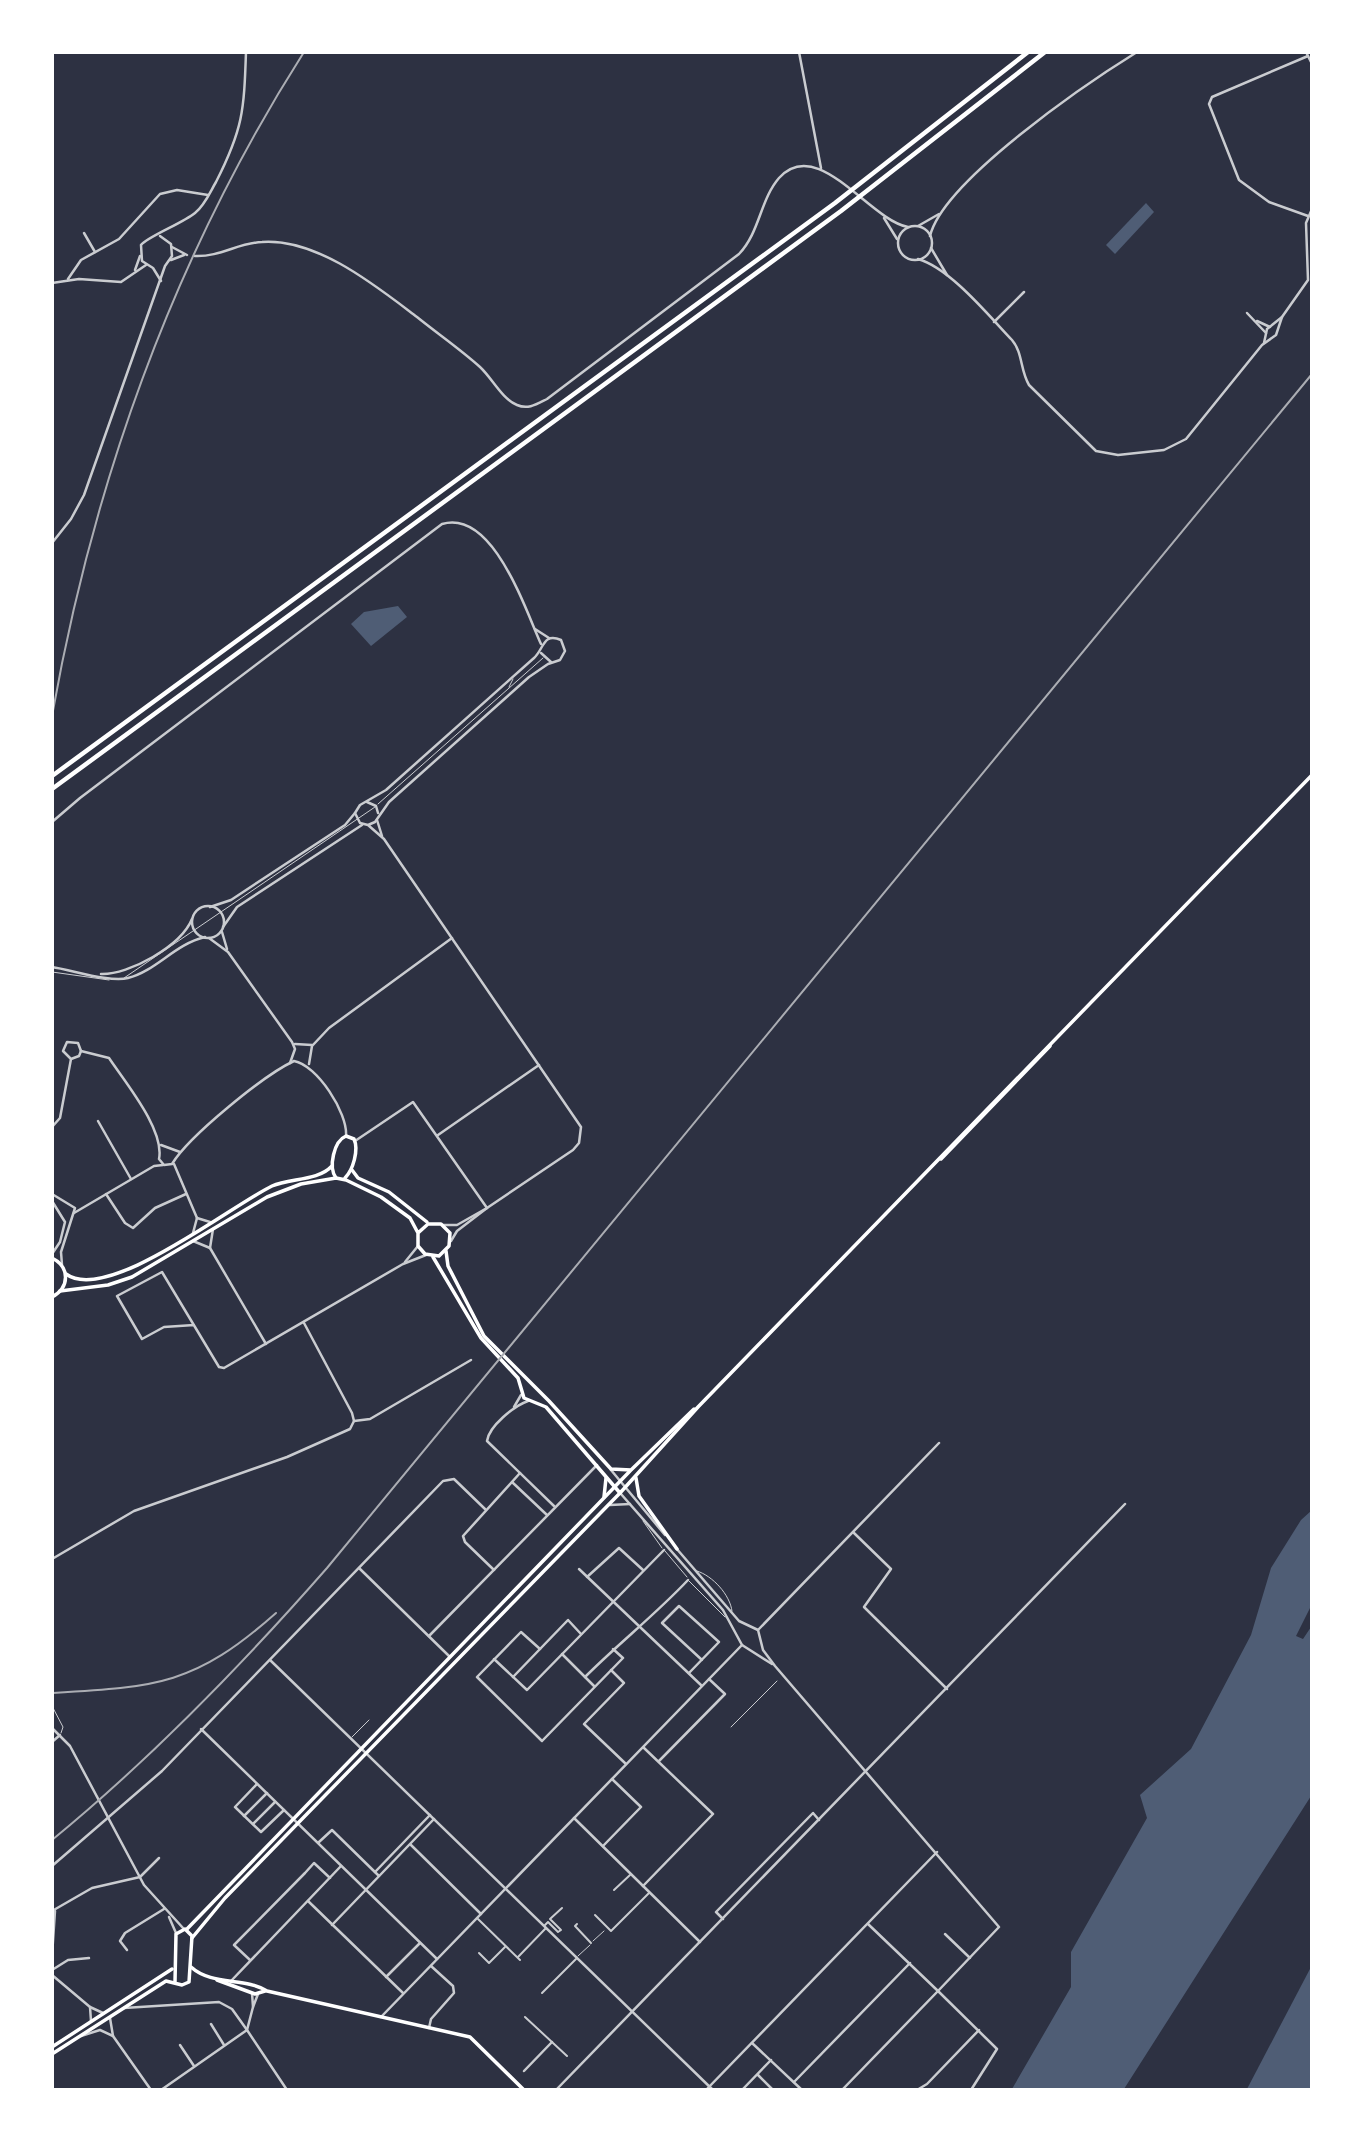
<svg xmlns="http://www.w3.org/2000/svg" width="1364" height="2142" font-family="Figtree,sans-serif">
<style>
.water{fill:#4f5d75}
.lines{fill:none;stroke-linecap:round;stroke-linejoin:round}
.service{stroke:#caccd0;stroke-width:1}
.pedestrian{stroke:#caccd0;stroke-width:2}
.minor{stroke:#caccd0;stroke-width:2.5}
.tertiary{stroke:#caccd0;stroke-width:2.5}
.secondary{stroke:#fff;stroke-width:3.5}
.primary{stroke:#fff;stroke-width:3.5}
.motorway{stroke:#fff;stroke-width:4.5}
.rail{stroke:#abadb3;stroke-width:2}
</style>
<rect width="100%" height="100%" fill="#2d3142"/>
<g class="water">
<polygon points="1146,203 1154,212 1115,254 1106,245"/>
<polygon points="398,606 407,617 371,646 351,624 364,612"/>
<polygon points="1311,1511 1311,1606 1296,1636 1303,1639 1311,1627 1311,1796 1124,2089 1012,2089 1071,1987 1071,1952 1147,1818 1140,1795 1191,1749 1251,1635 1271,1568 1301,1520"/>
<polygon points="1311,1967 1311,2089 1247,2089"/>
</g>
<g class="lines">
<g class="service">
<polyline points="509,687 513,679"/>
<polyline points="378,804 543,658"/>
<polyline points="52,972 109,980"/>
<polyline points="124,978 375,807"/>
<polyline points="643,1521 662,1548"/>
<polyline points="665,1551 687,1577"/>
<path d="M697,1571C713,1576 730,1595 732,1611"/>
<polyline points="689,1581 725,1617"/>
<polyline points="52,1706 63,1727 61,1733"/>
<polyline points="731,1727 777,1681"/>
<polyline points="352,1737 369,1720"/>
<polyline points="593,1941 604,1931"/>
<polyline points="578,1956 590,1945"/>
</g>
<g class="pedestrian">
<polyline points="614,1890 630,1875"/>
<polyline points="595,1915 611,1931 649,1893"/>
<polyline points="478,1919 520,1960"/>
<polyline points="577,1924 575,1926 591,1943"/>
<polyline points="545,1925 548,1922 558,1932 561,1930 550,1919 562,1908"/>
<polyline points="479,1953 489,1963 505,1947"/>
<polyline points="518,1957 546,1928"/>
<polyline points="542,1993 576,1959"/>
<polyline points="525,2017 567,2056"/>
</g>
<g class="minor">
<polyline points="799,52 821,168"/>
<polyline points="1308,216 1269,202 1239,180 1209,104 1212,97 1308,56"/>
<polyline points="84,233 95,252"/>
<polyline points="931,248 947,275"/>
<path d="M918,259C950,268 989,316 1012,340C1023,353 1020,370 1029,385L1096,451L1118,455L1164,450L1186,439L1262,345L1276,335L1282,317"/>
<polyline points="135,270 140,256"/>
<polyline points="68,279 81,260 119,239 160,194 177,190 208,195"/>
<polyline points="52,283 79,279 121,282 146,265"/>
<polyline points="1247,313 1266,333"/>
<polyline points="1257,321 1270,327"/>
<polyline points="994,322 1024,292"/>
<polyline points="1264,343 1267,329 1282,317 1308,280 1306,223 1312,209"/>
<polyline points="535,629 549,638"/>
<polyline points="541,653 551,662"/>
<polyline points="367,802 376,806 378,813"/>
<polyline points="377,820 382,836"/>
<path d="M52,822L80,798L442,524C493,509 525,609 541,644"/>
<path d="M368,825L375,822L389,802L529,677L548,664L560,660L565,651L561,640C543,632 544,649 534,658L386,790L360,805L355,813L360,823L368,825L384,839L581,1127L579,1143L573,1150L487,1208L457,1231L451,1241"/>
<circle cx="208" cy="922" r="16"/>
<polyline points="210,907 231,900 345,825 355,813"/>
<polyline points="223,927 237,907 362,825"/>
<polyline points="222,932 227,949"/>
<polyline points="209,938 228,952 292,1042 295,1049 290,1063"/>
<path d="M52,967C72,970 111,983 128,978C156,971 175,944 205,937"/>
<path d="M101,974C129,975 181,946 192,919"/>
<polyline points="295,1044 312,1045"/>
<path d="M81,1051L109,1058C125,1082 165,1130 159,1159L164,1165L172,1164C189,1136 264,1075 294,1061C317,1065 348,1113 346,1136"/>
<polyline points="70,1058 63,1051 67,1042 78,1043 81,1051"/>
<polyline points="71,1059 79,1056 81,1051"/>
<polyline points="309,1064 312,1046 329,1028 452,938"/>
<polyline points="98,1121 131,1179"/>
<polyline points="52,1127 60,1118 71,1059"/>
<polyline points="438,1135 539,1065"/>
<polyline points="355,1141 413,1102 487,1208"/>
<polyline points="161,1145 180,1152"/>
<polyline points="174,1164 197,1218"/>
<polyline points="52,1194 75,1208 61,1252 62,1265"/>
<polyline points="106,1194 125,1223 133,1228 155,1208 186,1194"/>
<polyline points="52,1201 65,1222 60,1242 52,1254"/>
<polyline points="74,1213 154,1166 163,1165"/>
<polyline points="197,1218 210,1222"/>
<polyline points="443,1225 457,1225 487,1208"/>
<polyline points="193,1233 197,1218"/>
<polyline points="193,1241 210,1248 213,1229"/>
<polyline points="210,1248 266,1344"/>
<polyline points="405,1262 418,1246"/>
<polyline points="194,1325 164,1327 142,1339 117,1296 162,1272 219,1367 224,1368 403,1264 426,1255"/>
<path d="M528,1401C514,1406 489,1426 487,1441L554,1506"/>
<polyline points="514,1407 521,1395"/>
<polyline points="354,1421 370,1419 471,1360"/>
<polyline points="512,1482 547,1515"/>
<polyline points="854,1533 891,1569 864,1607 947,1689"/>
<polyline points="52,1559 134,1511 287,1457 350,1429 354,1421 352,1413 304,1323"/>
<polyline points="359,1568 449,1656"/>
<polyline points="579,1569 702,1686"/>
<polyline points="494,1570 465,1542 463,1536 520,1473"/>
<polyline points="587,1577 619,1548 643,1570"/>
<polyline points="758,1630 939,1443"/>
<polyline points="429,1636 597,1465"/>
<polyline points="540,1649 521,1632 477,1677 542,1741 623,1658 613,1649"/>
<polyline points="562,1654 594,1686"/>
<polyline points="494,1659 527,1690 664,1550"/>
<polyline points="270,1660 713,2090"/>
<polyline points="611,1670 624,1683 584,1724 626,1764"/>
<polyline points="689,1673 719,1642 679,1606 662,1623 702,1660"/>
<polyline points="513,1677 568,1620 581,1634"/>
<path d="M585,1677C619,1643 655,1615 688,1580"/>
<polyline points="201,1729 437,1959"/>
<polyline points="52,1742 60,1735"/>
<polyline points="659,1761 725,1694 709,1679"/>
<polyline points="257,1784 235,1807 261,1832 284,1810"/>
<polyline points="244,1816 267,1793"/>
<polyline points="574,1818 700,1942"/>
<polyline points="253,1824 275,1802"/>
<polyline points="319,1842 332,1830 379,1876"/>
<polyline points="411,1845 481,1914"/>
<polyline points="603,1846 641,1807 612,1779"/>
<polyline points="52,1866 162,1771 443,1481 454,1479 485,1509"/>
<polyline points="375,1872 430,1815"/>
<polyline points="643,1886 713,1814 644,1748"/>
<polyline points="308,1901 403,1993"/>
<polyline points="52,1911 92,1888 140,1877 159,1858"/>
<polyline points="723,1919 716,1912 813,1813 819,1820"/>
<polyline points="332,1925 434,1819"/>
<polyline points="945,1934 970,1958"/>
<polyline points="127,1950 120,1941 125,1933 164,1909"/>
<polyline points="52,1956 55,1911"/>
<polyline points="250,1960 234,1945 305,1873 314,1863 330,1878"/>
<polyline points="52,1970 68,1960 89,1958"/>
<polyline points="52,1975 90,2007 103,2013"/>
<polyline points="386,1977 420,1943"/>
<polyline points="231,1981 341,1866"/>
<polyline points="252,1993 253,2007 258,1994"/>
<polyline points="90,2007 91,2021"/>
<polyline points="253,2007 247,2030 287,2090"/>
<polyline points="124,2008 219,2002 232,2009 247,2030 161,2090"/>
<polyline points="381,2017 742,1645"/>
<polyline points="110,2018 113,2036 151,2090"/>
<polyline points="211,2024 224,2045"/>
<polyline points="429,2028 431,2019 454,1993 453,1986 431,1966"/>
<polyline points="81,2036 100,2030 113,2036"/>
<polyline points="752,2043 802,2090"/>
<polyline points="180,2045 194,2066"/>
<polyline points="524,2071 552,2042"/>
<polyline points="758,2075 773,2090"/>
<polyline points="794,2082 910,1963"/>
<polyline points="556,2090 1125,1504"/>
<polyline points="706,2090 937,1852"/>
<polyline points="742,2090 771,2060"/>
<polyline points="842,2090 938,1991 868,1924"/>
<polyline points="917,2090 927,2084 979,2030"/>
</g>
<g class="tertiary">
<polyline points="1306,52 1312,64"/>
<polyline points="884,218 897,239"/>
<polyline points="918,226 939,214"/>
<circle cx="915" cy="243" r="17"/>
<path d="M930,236C943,181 1087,83 1137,52"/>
<polyline points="172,247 187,255"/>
<path d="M195,256C220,257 238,243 262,242C317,238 376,286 417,317C438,334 460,349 480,367C492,378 502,399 517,405C528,410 537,404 547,399L739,254C760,232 760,200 779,178C818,135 869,220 908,227"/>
<polyline points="171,260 184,255"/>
<path d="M161,281L153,268L142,261L141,245C147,237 183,223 195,213C205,205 210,192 216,182C243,129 244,111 246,52"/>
<polyline points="52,543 71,519 84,495 165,266 172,256 171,244 160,236"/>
<polyline points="611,1470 665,1535"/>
<polyline points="621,1494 723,1610 742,1645 772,1664"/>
<polyline points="610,1505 630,1504"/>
<polyline points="676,1548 739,1621 758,1630 763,1650 775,1666 999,1927 938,1991 997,2049 971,2090"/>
<polyline points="52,1728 70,1746 144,1885 183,1928"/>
<polyline points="169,1917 176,1933"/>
</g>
<g class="secondary">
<polyline points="604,1497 606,1478"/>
<polyline points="187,1929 630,1471"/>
<polyline points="192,1938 225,1898 620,1493"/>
<path d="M191,1967C212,1986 245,1977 267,1991L470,2037L524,2090"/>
<polyline points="217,1980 255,1994 265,1991"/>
<polyline points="52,2047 172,1969"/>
<polyline points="52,2054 166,1981 182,1985 189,1982 192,1936 185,1929 176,1934 175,1982"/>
</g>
<g class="primary">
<polyline points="941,1159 1050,1046"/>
<polyline points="352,1170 358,1178 389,1192 427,1222"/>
<path d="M336,1178C328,1167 334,1141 346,1136L354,1139C359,1150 353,1170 345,1178"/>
<polyline points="446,1251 448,1266 484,1336 549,1401 611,1469 631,1470 694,1409"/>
<polyline points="433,1257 481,1338 518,1378 524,1398 546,1407 620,1493 698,1407 1312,775"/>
<path d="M52,1258C70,1267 70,1287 52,1297"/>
<path d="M66,1274C107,1304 229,1207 272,1186C290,1178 318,1181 332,1166"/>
<polyline points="60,1291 108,1285 132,1277 267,1197 301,1184 336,1178 346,1180 381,1197 410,1218 418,1233 418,1246 425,1254 439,1256 449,1246 450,1233 441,1224 428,1224 418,1233"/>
<polyline points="636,1478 639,1496 677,1549"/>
</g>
<g class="motorway">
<polyline points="52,776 835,203 1028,52"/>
<polyline points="52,789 841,211 1045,52"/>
</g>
<g class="rail">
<path d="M52,716C94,479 174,256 304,52"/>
<path d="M52,1693C157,1687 195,1685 276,1613"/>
<path d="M52,1840C152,1758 242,1665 327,1568L1312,374"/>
</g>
</g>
<rect width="1364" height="2142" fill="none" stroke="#ffffff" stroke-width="108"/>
</svg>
